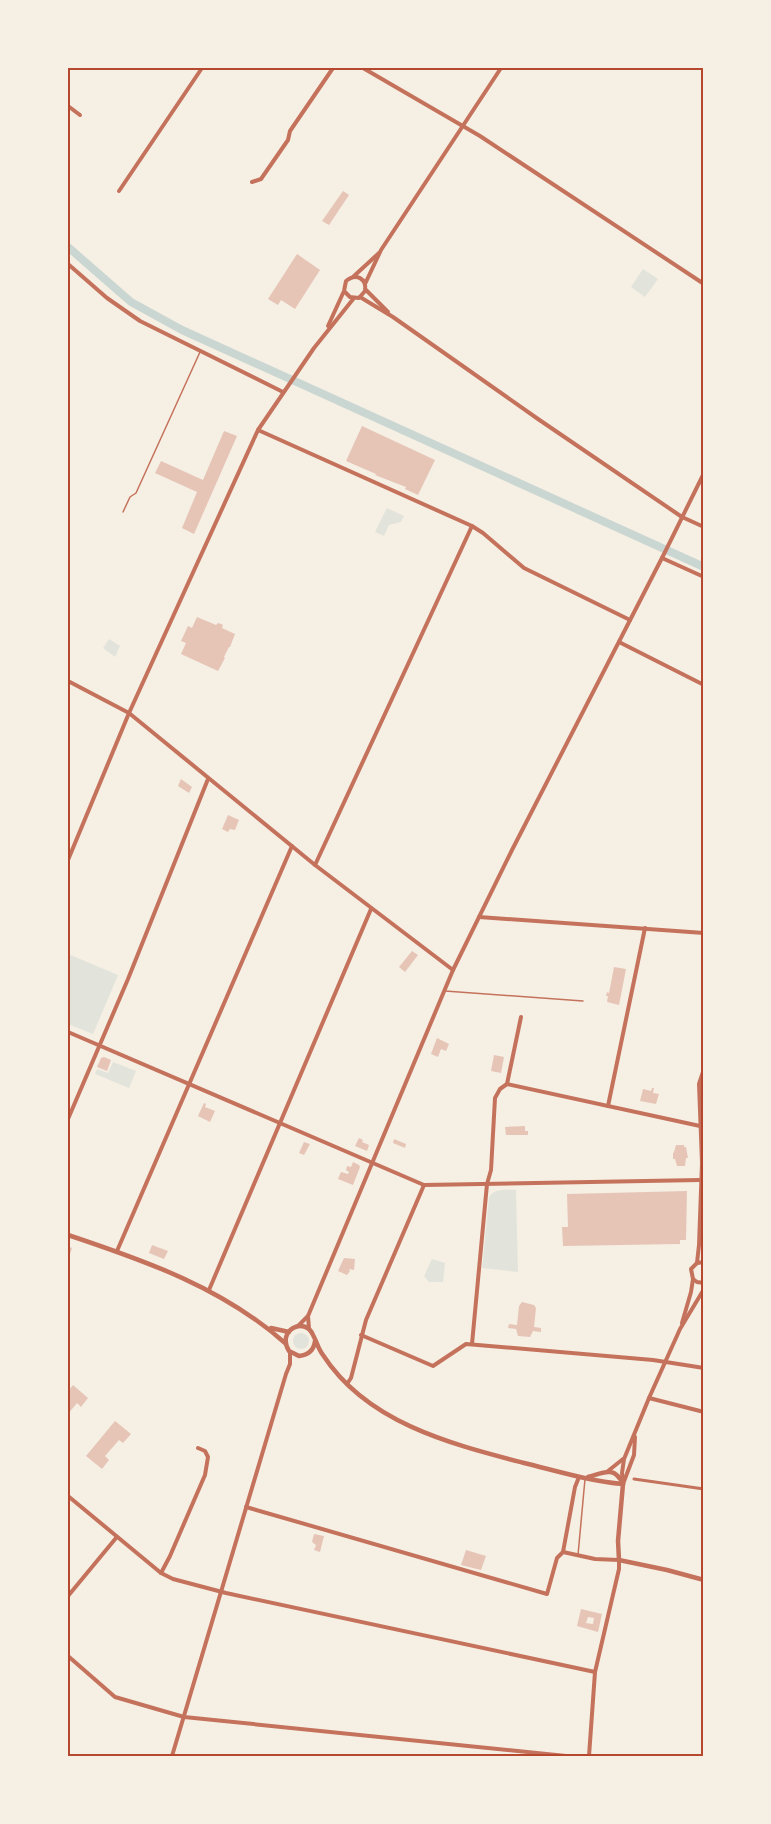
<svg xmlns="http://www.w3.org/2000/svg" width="771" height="1824" font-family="Literata,serif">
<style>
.green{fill:#e2e4dc}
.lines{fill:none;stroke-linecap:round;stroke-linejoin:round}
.canal{stroke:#c9d6d2;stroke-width:8}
.building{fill:#e6c5b7;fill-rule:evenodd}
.service{stroke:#c5725c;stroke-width:1.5}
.pedestrian{stroke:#c5725c;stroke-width:3}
.minor{stroke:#c5725c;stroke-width:4}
.tertiary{stroke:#c5725c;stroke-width:4.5}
.neatline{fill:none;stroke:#b5482f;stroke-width:2}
</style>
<rect width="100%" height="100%" fill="#f6efe4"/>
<g class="green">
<polygon points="643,269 658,279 645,297 631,287"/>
<polygon points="387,508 404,516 401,522 389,525 384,536 375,532"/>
<polygon points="109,639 120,646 115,657 103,648"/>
<polygon points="68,954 118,975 93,1034 68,1024"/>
<polygon points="113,1062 136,1071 129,1088 95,1074 97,1069 108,1073"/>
<path d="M516,1190L518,1272L482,1268L489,1198C493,1188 506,1190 516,1190Z"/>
<polygon points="432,1259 445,1263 443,1282 429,1282 424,1276"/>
<circle cx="301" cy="1341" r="8"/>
</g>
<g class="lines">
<polyline class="canal" points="68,247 131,302 182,330 704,567"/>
</g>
<g class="building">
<polygon points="343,191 349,195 329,225 322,221"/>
<polygon points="297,254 320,270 295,309 281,300 278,305 268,299"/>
<polygon points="362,426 435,460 418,495 405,489 406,487 375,475 376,474 346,461"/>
<polygon points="224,431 237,436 194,534 182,528 197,492 155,473 161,461 203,480"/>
<polygon points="197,617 216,625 218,623 221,624 223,625 222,628 235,634 230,647 229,647 224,657 225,658 218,671 181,654 186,643 181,641 188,626 192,628"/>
<polygon points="181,779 192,787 189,793 178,786"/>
<polygon points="228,815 239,820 235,830 230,829 228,832 222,829"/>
<polygon points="412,951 418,955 405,972 399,967"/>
<polygon points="614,967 626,969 619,1005 607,1002 608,996 606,996 607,992 609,993"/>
<polygon points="437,1038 449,1044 446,1051 441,1049 438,1057 431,1054"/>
<polygon points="494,1055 504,1057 501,1073 491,1071"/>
<polygon points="104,1057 111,1060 107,1071 97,1067 101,1058"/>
<polygon points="652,1088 654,1088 653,1093 659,1094 656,1104 640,1101 643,1089 651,1091"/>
<polygon points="204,1103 206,1104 205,1107 215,1111 210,1122 198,1116"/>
<polygon points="525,1126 525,1131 528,1131 528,1135 506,1135 505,1127"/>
<polygon points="359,1138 363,1140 362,1142 369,1145 367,1151 355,1146"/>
<polygon points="394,1139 406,1144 405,1148 393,1143"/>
<polygon points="304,1142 310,1144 304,1155 299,1153"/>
<polygon points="676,1145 684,1145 684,1147 686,1147 688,1158 686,1158 685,1166 677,1166 675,1159 673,1159 673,1153 674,1152"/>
<polygon points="353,1162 359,1165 360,1167 353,1185 338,1179 341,1172 348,1174 349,1172 346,1170 347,1166 351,1167"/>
<polygon points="687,1191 686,1240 680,1240 680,1244 563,1246 562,1227 568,1227 567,1194"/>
<polygon points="152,1245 168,1251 164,1259 149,1253"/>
<polygon points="68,1246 72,1248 68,1261"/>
<polygon points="344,1258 355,1259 354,1270 349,1269 350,1271 347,1275 338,1271"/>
<polygon points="522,1302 534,1305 536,1308 534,1327 541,1328 541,1332 533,1331 530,1337 518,1336 516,1329 508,1328 509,1324 517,1325 519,1306"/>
<polygon points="73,1385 88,1398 81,1407 77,1403 68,1414 68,1391"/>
<polygon points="115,1421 131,1434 123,1443 119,1440 105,1456 109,1460 102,1469 86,1456"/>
<polygon points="314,1534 324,1536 320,1552 314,1550 316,1545 312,1542"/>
<polygon points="466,1550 486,1556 481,1570 461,1565"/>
<path d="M581,1609L602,1614L598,1632L577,1626ZM588,1617L594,1618L593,1624L586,1623Z"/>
</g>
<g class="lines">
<g class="service">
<polyline points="123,512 130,497 136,493 200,352"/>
<polyline points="445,991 583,1001"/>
<polyline points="578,1555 585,1479"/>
</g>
<polyline class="pedestrian" points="634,1479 704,1489"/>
<g class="minor">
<polyline points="363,68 480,136 704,284"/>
<polyline points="68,106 80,115"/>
<polyline points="252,182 261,179 288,140 290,131 333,68"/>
<polyline points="119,191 202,68"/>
<polyline points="68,264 107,298 140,321 283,392"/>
<polyline points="354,276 379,253"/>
<polyline points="365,284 381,250 501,68"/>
<polyline points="366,290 388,312"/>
<polyline points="360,297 393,317 538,419 682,517 704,527"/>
<path d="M328,326L344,291L346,281C356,273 367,278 365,291L359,298L350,297L344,291"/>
<polyline points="258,430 472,526 483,533 524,568 630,620"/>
<polyline points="662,558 704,577"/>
<polyline points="619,642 704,685"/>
<polyline points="68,681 129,713 315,865 453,970"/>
<polyline points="68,860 129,713 258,430 314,348 354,298"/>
<polyline points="315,865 472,526"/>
<polyline points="479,917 704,933"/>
<polyline points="68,1032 424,1185 700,1180"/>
<polyline points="507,1084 700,1126"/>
<polyline points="608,1106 645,928"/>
<polyline points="68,1119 128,979 208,779"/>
<polyline points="117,1251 292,846"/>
<polyline points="697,1263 699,1245 702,1163 699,1084 704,1069"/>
<polyline points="693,1279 697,1282 704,1283"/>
<polyline points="209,1290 371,909"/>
<polyline points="308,1316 309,1329"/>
<polyline points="682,1323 691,1292 693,1279 691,1269 697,1263 704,1262"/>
<polyline points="298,1326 308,1316 453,970 512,850 664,554 704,473"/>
<polyline points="361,1335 433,1366 466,1344 653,1360 704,1368"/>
<polyline points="472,1344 487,1184 491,1170 495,1098 500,1089 507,1084 521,1017"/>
<polyline points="347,1384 351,1378 366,1320 424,1185"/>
<polyline points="649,1398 704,1412"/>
<polyline points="608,1471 623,1459"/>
<polyline points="623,1483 622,1473 624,1459 649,1398 680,1329 704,1289"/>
<polyline points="623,1484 634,1455 635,1437"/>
<polyline points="68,1496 161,1573 173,1579 226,1593 595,1672"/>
<polyline points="246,1507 547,1594 557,1558 563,1552 575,1487 579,1477"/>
<polyline points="563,1552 595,1559 619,1560 619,1569 595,1672 589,1756"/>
<polyline points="161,1573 170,1556 205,1475 208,1457 205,1451 198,1448"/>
<polyline points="68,1596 116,1538"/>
<polyline points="68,1656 115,1697 184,1717 566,1756"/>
<polyline points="172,1756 286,1374 290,1364 290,1352"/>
</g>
<g class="tertiary">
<path d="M68,1235C146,1261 223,1288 285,1343"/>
<polyline points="271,1328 289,1332"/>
<path d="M315,1341C314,1350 308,1355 299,1356L289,1351C276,1330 305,1316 313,1335C317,1342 318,1349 323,1355C367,1423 451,1444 524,1463C557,1471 589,1481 623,1484"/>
<path d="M588,1477C603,1473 614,1465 623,1484"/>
<polyline points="623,1484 618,1541 619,1560 667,1570 704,1580"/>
</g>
</g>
<rect width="771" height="1824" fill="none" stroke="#f6efe4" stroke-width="138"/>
<rect x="69" y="69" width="633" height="1686" class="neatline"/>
</svg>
